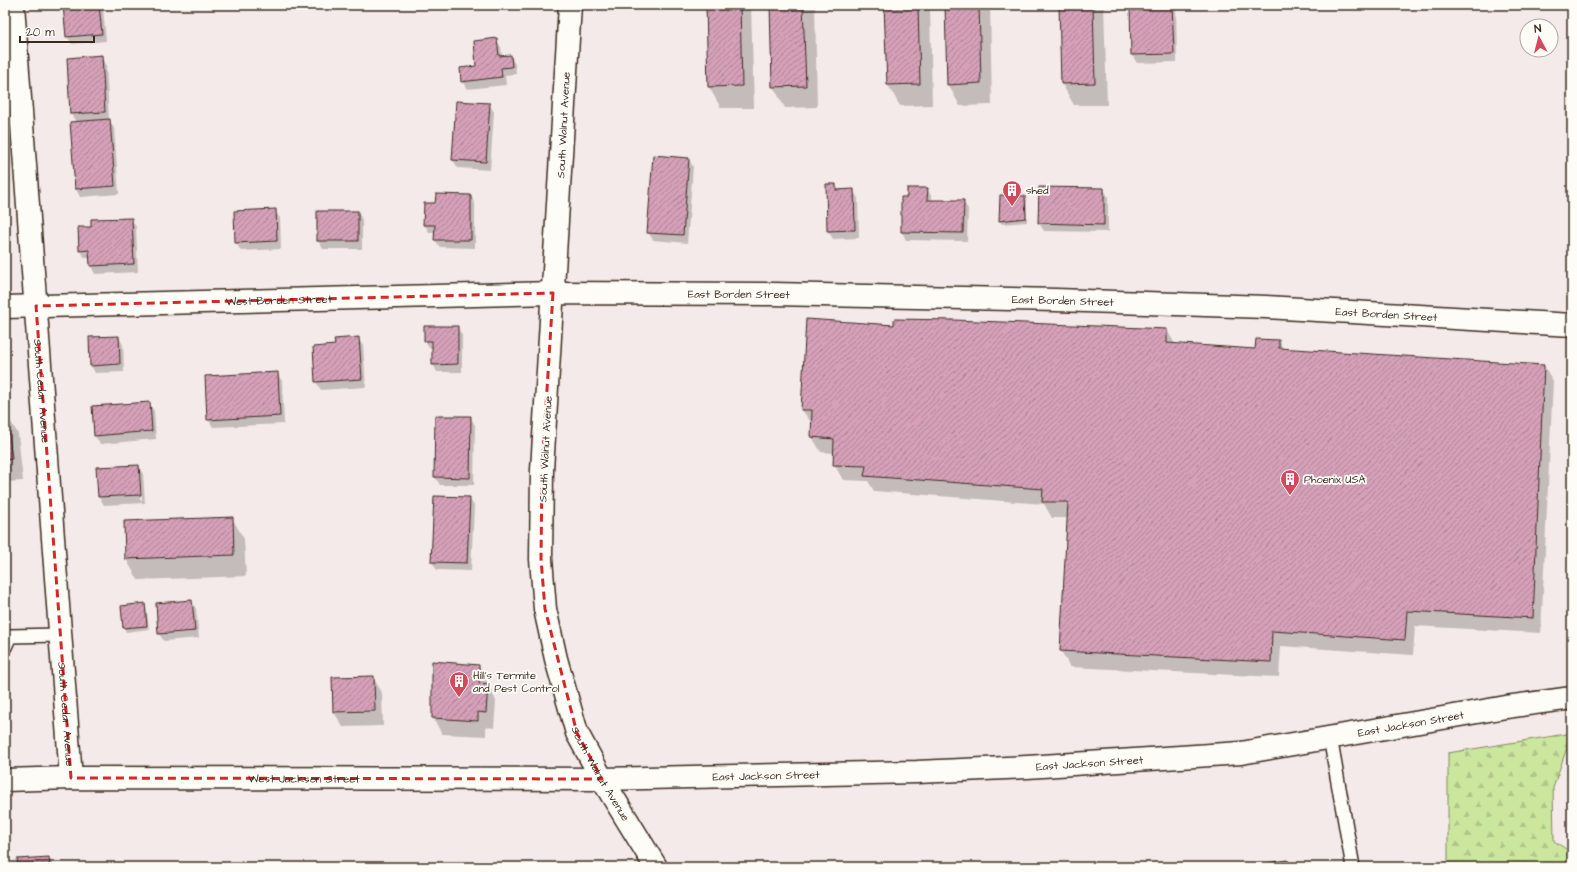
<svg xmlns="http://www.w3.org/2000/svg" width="1577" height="872" font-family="'Architects Daughter',sans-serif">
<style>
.forest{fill:url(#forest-firs);stroke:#83885e}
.shadow{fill:#0003;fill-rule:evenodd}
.building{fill:url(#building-hatch);stroke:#3b2a1e}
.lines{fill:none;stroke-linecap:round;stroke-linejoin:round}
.service-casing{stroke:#3b2a1e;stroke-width:16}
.minor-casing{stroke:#3b2a1e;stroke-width:25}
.tertiary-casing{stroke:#3b2a1e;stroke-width:25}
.service{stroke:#fdfcf7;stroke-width:13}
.minor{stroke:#fdfcf7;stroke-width:22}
.tertiary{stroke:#fdfcf7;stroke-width:22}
.marked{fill:none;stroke:#d62828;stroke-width:3;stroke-dasharray:8 5;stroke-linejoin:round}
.labels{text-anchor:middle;stroke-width:3.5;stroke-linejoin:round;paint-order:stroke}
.street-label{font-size:11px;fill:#3b2a1e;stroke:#fdfcf7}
.poi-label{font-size:11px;fill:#3b2a1e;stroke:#fdfcf7;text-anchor:start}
</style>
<defs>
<pattern id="forest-firs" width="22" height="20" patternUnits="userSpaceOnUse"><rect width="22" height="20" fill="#cbe79e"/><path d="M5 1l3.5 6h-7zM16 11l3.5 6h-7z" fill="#afc688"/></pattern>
<pattern id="building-hatch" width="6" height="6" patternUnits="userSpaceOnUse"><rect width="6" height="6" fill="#d5a0b8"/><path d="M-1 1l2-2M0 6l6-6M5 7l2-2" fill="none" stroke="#ae8395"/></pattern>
</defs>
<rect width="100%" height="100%" fill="#f5eaea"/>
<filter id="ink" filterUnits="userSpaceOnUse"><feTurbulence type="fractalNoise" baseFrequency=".025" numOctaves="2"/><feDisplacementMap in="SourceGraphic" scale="8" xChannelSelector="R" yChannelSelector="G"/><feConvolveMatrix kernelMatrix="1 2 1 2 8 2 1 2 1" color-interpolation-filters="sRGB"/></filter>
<g filter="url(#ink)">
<polygon class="forest" points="1572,733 1553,788 1554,841 1572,853 1572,867 1448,867 1448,753"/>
<g class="shadow">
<polygon points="64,5 101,5 103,8 106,41 72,44 67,36"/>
<polygon points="452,5 472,5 454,8"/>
<polygon points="707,5 751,5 754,108 721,108 709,87"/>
<polygon points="771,5 815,5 817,107 785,108 773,86"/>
<polygon points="885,5 930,5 932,105 900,106 888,85"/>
<polygon points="946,5 990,5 992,105 960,106 948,84"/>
<polygon points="1060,5 1104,5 1107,105 1074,105 1062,84"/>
<polygon points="1131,5 1176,5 1177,62 1137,63 1132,55"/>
<polygon points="496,39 501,47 502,57 510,56 515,64 516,74 505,75 506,85 467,89 462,81 478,67"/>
<polygon points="101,56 106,64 109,120 114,128 119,194 80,197 76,189 71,123 76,122 71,114 68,58"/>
<polygon points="489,104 494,112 490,170 458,168 453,160"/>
<polygon points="689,159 693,167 687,243 653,240 648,232"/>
<polygon points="836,185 839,191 853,190 858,198 859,238 833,239 828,231"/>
<polygon points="927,189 932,197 931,201 963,201 968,209 967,241 906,240 902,232 902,198 908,198"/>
<polygon points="1104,189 1108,197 1108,232 1044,231 1039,223"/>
<polygon points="471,196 475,204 475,248 440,247 435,240 436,233 429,232 424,224 436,204"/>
<polygon points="1025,197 1027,200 1027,222 1002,224 1000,221"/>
<polygon points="275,211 280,218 281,249 241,251 236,243"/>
<polygon points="318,212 358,212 362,220 362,249 323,249 318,241"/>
<polygon points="131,219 136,227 138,272 95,274 91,266 91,258 85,258 80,250 92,228"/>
<polygon points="895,326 1167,330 1175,344 1256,350 1279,341 1284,350 1544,366 1553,381 1541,633 1415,626 1413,655 1281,646 1279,677 1070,667 1061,651 1068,518 1052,518 1044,504 874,491 868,481 843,480 834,464 834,453 821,452 812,437 813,425 802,410"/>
<polygon points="457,327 462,335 462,372 437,372 433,364 433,348 429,348 425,340"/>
<polygon points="119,337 123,345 124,372 95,373 91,365"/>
<polygon points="358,338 363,346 366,387 321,390 316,382 314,348 336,346"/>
<polygon points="5,358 10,400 5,400"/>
<polygon points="277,373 282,381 284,424 213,427 208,419"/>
<polygon points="149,403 154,411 156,439 100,444 95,436"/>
<polygon points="5,412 18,434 23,481 5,482"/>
<polygon points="470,417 475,425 474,485 440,485 435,477"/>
<path d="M138,466L143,474L145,503L104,505L99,497L97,468ZM138,473H140L142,500H140Z"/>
<polygon points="469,498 474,506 471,571 437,570 432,562"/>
<polygon points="232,518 244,539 246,576 138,580 126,559"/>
<polygon points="192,602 196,609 199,638 164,641 159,634"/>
<polygon points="144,604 146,607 149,629 126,632 124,628 122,606"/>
<polygon points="479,666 496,701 494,728 486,727 486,736 442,734 433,718"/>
<polygon points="373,677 382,693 383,726 343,727 334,712"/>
<polygon points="49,858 54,867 19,867"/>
</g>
<g class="building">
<polygon points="63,5 99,5 102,34 66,37"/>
<polygon points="706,5 740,5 742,86 708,87"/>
<polygon points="770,5 803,5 806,86 772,87"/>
<polygon points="884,5 918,5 920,84 887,85"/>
<polygon points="945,5 979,5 981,83 947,85"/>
<polygon points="1059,5 1093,5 1095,83 1061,84"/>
<polygon points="1130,5 1172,5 1174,54 1131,55"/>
<polygon points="497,38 499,56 511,55 512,67 501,68 502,77 461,82 460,68 476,66 474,41"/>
<polygon points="102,55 105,112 70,114 67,58"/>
<polygon points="456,101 490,103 486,162 452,160"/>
<polygon points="110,119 115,186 75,189 70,122"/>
<polygon points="653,155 689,158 683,235 647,233"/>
<polygon points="826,184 836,184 836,190 854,189 855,230 827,231"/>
<polygon points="1039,187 1104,188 1104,225 1038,223"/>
<polygon points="907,188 928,188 927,200 964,200 963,233 901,232 901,197 907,197"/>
<polygon points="436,194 471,195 471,240 434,240 435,225 423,225 424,203 435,203"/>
<polygon points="1000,195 1025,196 1026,218 999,221"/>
<polygon points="276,209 277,241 235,243 234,211"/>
<rect x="317" y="211" width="41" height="30"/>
<polygon points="132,218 134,264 90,266 89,250 79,251 78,227 91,227 91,219"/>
<polygon points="806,319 894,325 894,319 954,320 1167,329 1167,343 1255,349 1256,339 1279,340 1279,348 1544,365 1533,618 1407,611 1405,640 1272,631 1271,662 1060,651 1068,502 1042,502 1043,489 864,476 866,466 833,465 834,439 811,437 812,410 801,410"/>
<polygon points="424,326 458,326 458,364 432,365 432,341 424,341"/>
<polygon points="119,336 120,364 90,366 89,337"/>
<polygon points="359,337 362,379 315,382 313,347 335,345 334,339"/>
<polygon points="278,372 280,416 207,420 205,376"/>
<polygon points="150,402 152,431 94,436 92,406"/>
<polygon points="5,411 6,411 12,459 5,460"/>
<polygon points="435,416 471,416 470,478 434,477"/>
<polygon points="139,465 141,495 98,497 96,467"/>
<polygon points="434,496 470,497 467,563 431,562"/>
<polygon points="233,517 234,555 125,559 124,521"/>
<polygon points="192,600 195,631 158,634 156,603"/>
<polygon points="145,603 147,626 123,628 121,606"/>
<polygon points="432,661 479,665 479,683 488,684 486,713 478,712 478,721 432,718"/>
<polygon points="374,676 375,711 333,712 332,677"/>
<polygon points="49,857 50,867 18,867 17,859"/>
<polygon points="1288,860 1289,867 1267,867 1267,863"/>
</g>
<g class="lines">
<defs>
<g id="service">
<polyline points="5,647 10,636 60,635"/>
<polyline points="1330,737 1353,867"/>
</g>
<g id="minor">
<path id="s1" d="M13,5L71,778"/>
<path id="s2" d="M5,307L553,293L773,294L1056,300L1266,307L1572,325"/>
</g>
<g id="tertiary">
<path id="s3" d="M570,5L542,470L541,559L545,609L556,659L577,733L602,779L656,867"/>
<path id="s4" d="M5,780L71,778L602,779L917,772L1027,767L1241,753L1506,707L1572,698"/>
</g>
</defs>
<use href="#service" class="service-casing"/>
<use href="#minor" class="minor-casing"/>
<use href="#tertiary" class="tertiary-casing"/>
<use href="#service" class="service"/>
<use href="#minor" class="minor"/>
<use href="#tertiary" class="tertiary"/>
</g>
</g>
<path class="marked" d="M553,293L542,470L541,559L545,609L577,733L602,779L71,778L36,306Z"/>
<defs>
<symbol id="building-pin" viewBox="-11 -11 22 30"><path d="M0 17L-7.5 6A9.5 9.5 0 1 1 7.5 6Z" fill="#d1495b" stroke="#fdfcf7"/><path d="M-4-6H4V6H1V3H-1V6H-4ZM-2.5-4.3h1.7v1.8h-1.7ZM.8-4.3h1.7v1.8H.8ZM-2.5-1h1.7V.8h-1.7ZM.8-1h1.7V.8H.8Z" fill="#fff"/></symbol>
</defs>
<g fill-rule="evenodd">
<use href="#building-pin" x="1001" y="179" width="22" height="30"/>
<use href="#building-pin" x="1279" y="468" width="22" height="30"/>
<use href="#building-pin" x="448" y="670" width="22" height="30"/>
</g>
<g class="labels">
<g class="street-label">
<text transform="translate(563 125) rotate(-87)" y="4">South Walnut Avenue</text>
<text dy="4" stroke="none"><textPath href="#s2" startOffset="734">East Borden Street</textPath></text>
<text dy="4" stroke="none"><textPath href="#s2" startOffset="274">West Borden Street</textPath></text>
<text dy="4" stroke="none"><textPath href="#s2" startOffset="1058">East Borden Street</textPath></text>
<text dy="4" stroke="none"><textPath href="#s2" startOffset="1382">East Borden Street</textPath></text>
<text dy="4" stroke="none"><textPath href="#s1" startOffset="387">South Cedar Avenue</textPath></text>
<text transform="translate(545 449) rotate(-87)" y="4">South Walnut Avenue</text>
<text dy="4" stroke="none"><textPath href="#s1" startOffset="711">South Cedar Avenue</textPath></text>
<text dy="4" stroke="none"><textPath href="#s4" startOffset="1409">East Jackson Street</textPath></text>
<text dy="4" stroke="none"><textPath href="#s4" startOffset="1085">East Jackson Street</textPath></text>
<text dy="4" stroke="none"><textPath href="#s3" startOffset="780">South Walnut Avenue</textPath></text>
<text dy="4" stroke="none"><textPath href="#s4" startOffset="761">East Jackson Street</textPath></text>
<text dy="4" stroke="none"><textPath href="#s4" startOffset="299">West Jackson Street</textPath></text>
</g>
<g class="poi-label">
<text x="1026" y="194">shed</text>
<text x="1304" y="483">Phoenix USA</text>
<text x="473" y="679">Hill's Termite<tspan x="473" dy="13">and Pest Control</tspan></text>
</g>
</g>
<rect width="1577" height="872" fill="none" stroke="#fdfcf7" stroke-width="20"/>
<rect x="10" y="10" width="1557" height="852" fill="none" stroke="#3b2a1e" stroke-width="1.5" filter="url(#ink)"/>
<g transform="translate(1539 38) rotate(353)"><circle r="19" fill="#fdfcf7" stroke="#afa8a0"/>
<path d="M0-3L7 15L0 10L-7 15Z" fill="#d1495b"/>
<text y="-6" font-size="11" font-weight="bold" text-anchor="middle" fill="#3b2a1e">N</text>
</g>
<path d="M20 36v6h74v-6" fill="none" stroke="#3b2a1e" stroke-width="2"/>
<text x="26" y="36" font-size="12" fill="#3b2a1e" stroke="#fdfcf7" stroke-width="3" paint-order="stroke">20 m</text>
</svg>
